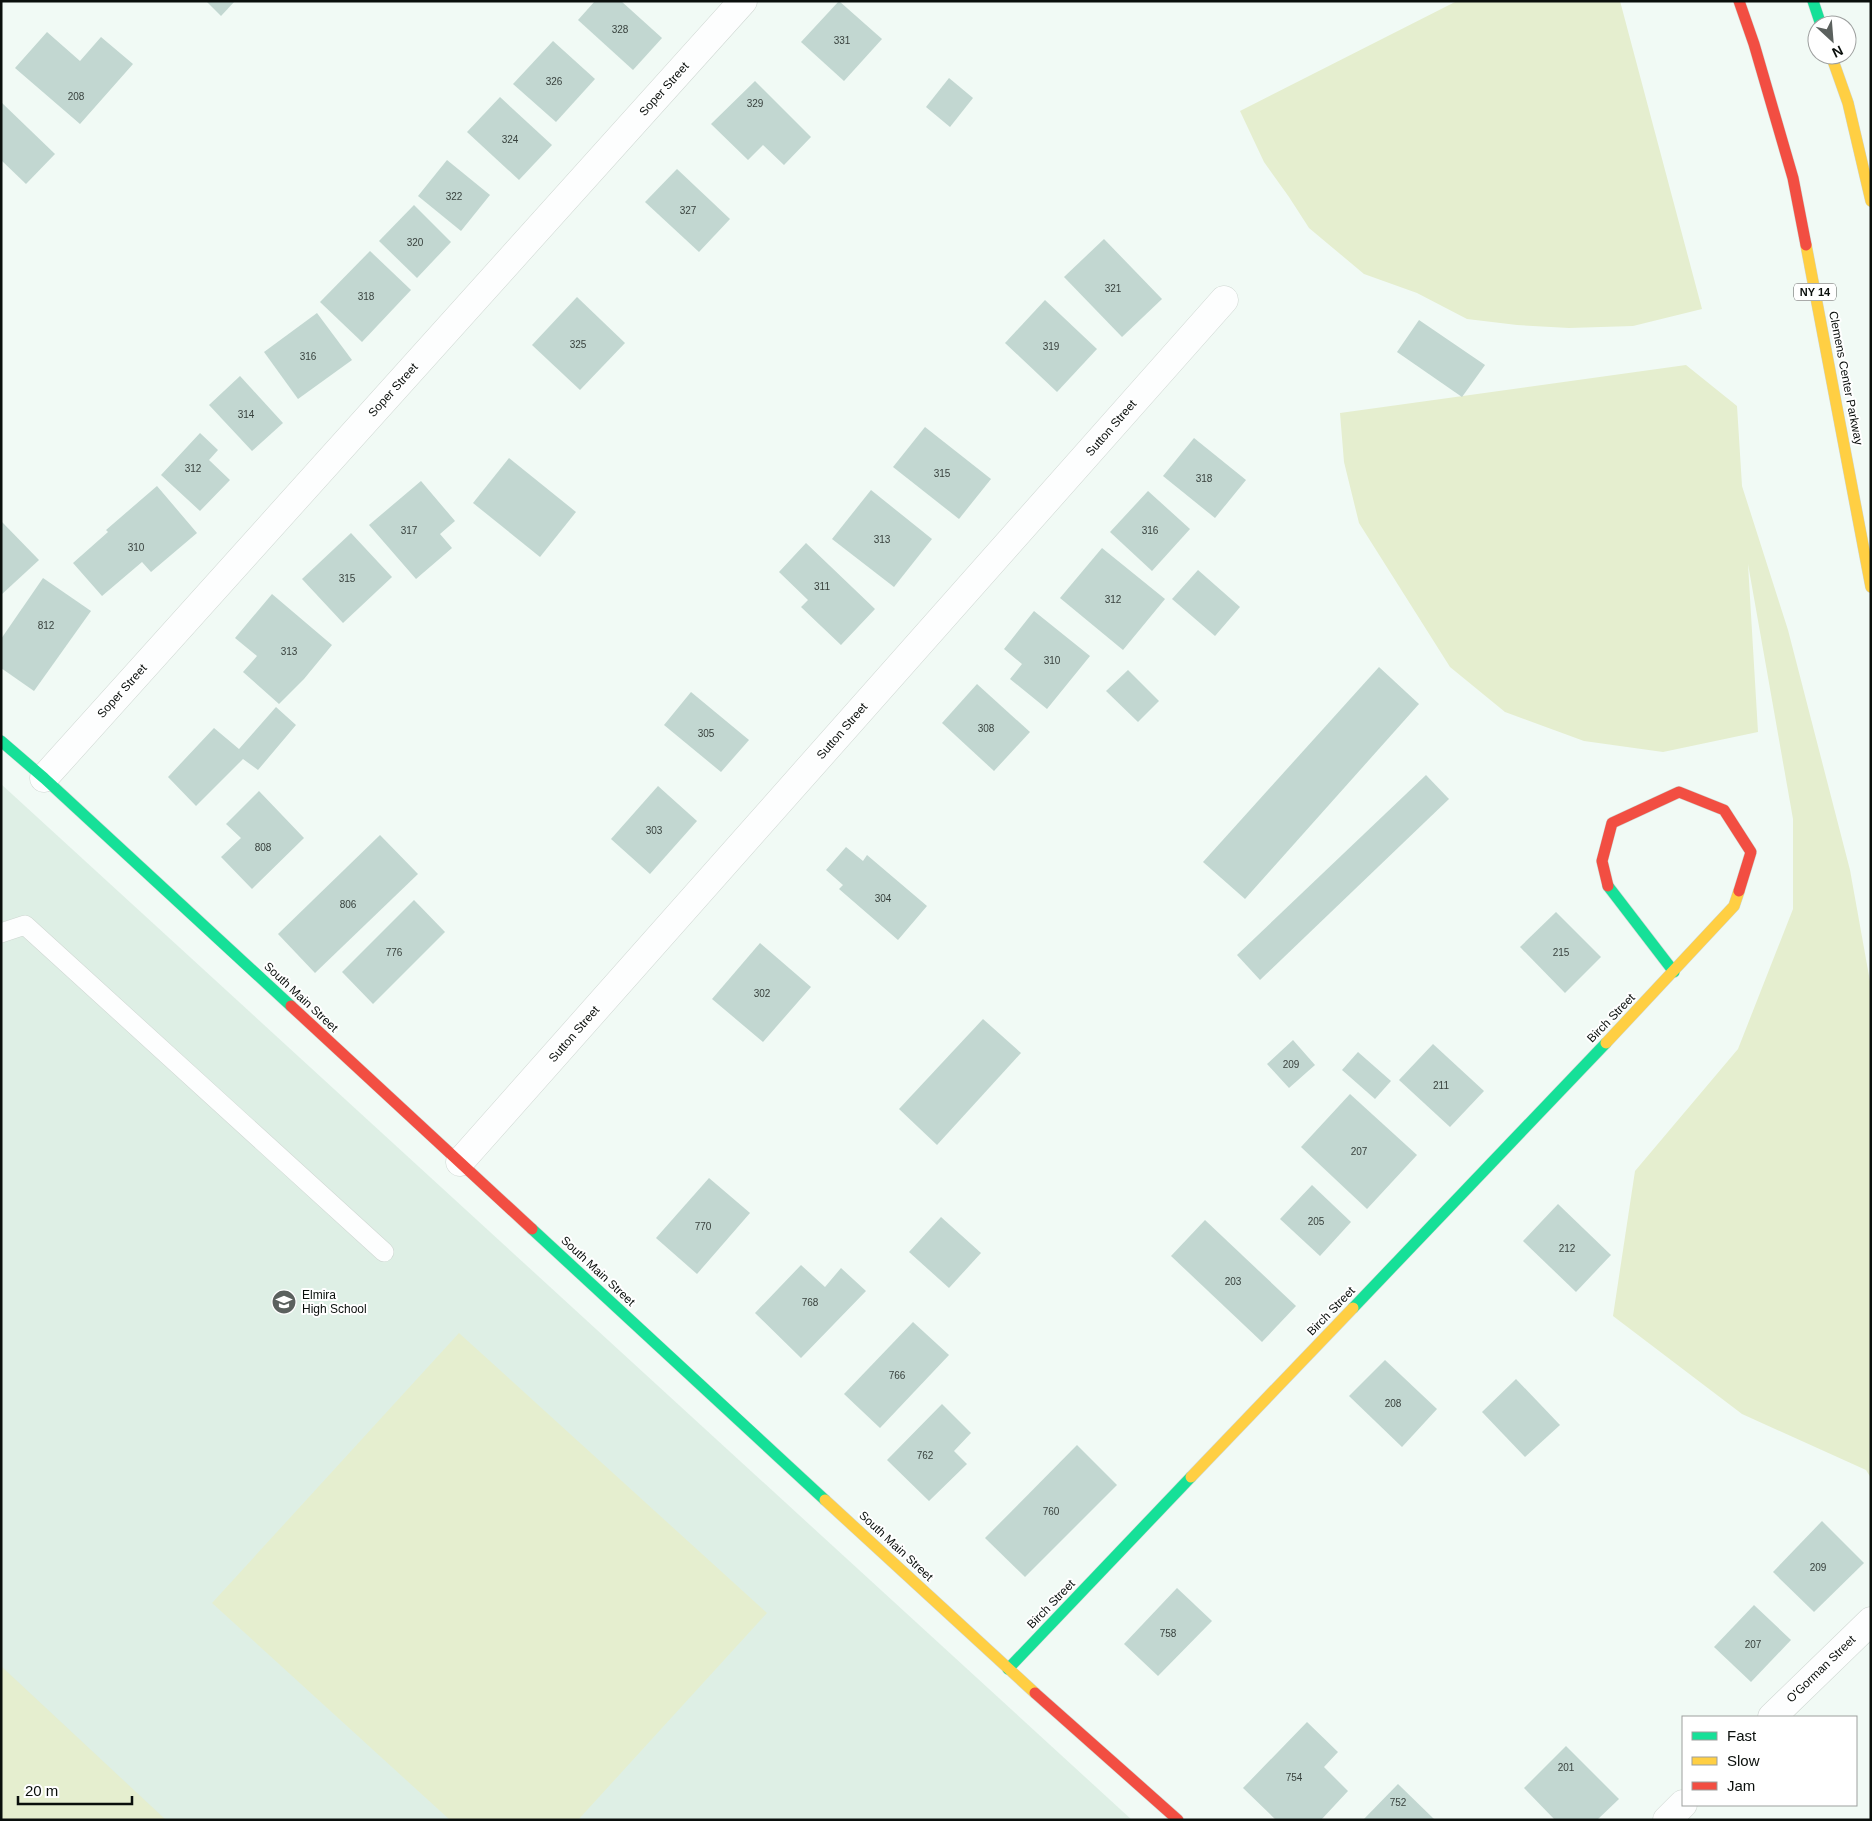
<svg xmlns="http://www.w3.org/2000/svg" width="1872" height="1821" font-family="Helvetica,sans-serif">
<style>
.built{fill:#deefe5}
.green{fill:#e5eecf}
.building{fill:#c2d7d1}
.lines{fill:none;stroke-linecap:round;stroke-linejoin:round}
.lane-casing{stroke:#cfd7d2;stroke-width:20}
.street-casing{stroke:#cfd7d2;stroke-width:29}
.fast-casing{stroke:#cfd7d2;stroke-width:12}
.slow-casing{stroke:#cfd7d2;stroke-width:12}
.jam-casing{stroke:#cfd7d2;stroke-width:12}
.lane{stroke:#fdfefe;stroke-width:19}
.street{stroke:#fdfefe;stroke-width:28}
.fast{stroke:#16e098;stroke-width:11}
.slow{stroke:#ffcf43;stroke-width:11}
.jam{stroke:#f24e42;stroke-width:11}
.labels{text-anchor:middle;stroke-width:4;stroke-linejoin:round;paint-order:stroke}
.number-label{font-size:10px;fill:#38413d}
.shield{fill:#fff;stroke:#545755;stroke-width:1}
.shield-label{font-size:11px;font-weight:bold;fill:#0a0f0c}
.street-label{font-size:12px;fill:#0a0f0c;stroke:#fff}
.poi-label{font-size:12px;fill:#0a0f0c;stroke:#fff;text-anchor:start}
</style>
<rect width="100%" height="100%" fill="#f1faf5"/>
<polygon class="built" points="1,784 1132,1820 1,1820"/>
<g class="green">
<polygon points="1457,1 1620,1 1702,309 1633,326 1569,328 1517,325 1467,319 1417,293 1364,274 1309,228 1289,197 1264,162 1240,111"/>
<polygon points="1686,365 1737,406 1742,486 1788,630 1850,870 1871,987 1871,1478 1866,1470 1742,1414 1613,1316 1635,1171 1738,1049 1793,909 1793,819 1748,564 1758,732 1663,752 1584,741 1505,712 1450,667 1359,523 1344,462 1340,413"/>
<polygon points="459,1333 767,1613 578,1820 450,1820 212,1603"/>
<polygon points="1,1666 166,1820 1,1820"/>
</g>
<g class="building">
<polygon points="206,1 235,1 221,16"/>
<polygon points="595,1 621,1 662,38 633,70 578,20"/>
<polygon points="839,1 882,39 844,81 801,42"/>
<polygon points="47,32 80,61 101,37 133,64 80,124 15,68"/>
<polygon points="553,41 595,79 556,122 513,84"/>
<polygon points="949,78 973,98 950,127 926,107"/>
<polygon points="755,81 811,137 784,165 763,145 748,160 711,124"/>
<polygon points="500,97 552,145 519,180 467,132"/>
<polygon points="1,102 55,154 26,184 1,160"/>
<polygon points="447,160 490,195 461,231 418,196"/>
<polygon points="677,169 730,219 699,252 645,202"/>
<polygon points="414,205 451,242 417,278 379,241"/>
<polygon points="1104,239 1162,299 1122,337 1064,277"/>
<polygon points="370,251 411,290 362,342 320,302"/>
<polygon points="577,297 625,343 580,390 532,345"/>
<polygon points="1045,300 1097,349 1057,392 1005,343"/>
<polygon points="317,313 352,360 298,399 264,352"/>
<polygon points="1419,320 1485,365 1462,397 1397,352"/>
<polygon points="240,376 283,423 252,451 209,405"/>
<polygon points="925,427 991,479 959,519 893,467"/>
<polygon points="200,433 218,450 209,460 230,480 200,511 161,475"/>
<polygon points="1194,438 1246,480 1215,518 1163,476"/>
<polygon points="509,458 576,512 540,557 473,503"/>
<polygon points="421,481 455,521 440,534 452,548 416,579 369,525"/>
<polygon points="157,486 197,533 151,572 142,562 102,596 73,563 108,532 106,530"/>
<polygon points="871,490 932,539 894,587 832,539"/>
<polygon points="1148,491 1190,529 1152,571 1110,532"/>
<polygon points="2,522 39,560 1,595 1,523"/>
<polygon points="351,533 392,577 343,623 302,579"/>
<polygon points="806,543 875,609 841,645 801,607 808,600 779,572"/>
<polygon points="1102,548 1165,599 1123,650 1060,598"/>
<polygon points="1198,570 1240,607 1215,636 1172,599"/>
<polygon points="43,578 91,611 34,691 1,668 1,639"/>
<polygon points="272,594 332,645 304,679 279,704 243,672 257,656 235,638"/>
<polygon points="1034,611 1090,656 1047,709 1010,679 1022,664 1004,649"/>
<polygon points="1379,667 1419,704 1245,899 1203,862"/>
<polygon points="1128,670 1159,701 1138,722 1106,691"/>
<polygon points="977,684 1030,732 994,771 942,723"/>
<polygon points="691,692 749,740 721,772 664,725"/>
<polygon points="276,707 296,725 258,770 243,759 196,806 168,777 214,728 239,749"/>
<polygon points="1426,775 1449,799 1260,980 1237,955"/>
<polygon points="658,786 697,821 650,874 611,839"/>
<polygon points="259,791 304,838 252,889 221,857 241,838 226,824"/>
<polygon points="380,835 418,874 315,973 278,934"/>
<polygon points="846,847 863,861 867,855 927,906 898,940 839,889 843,885 826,870"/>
<polygon points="414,900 445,932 373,1004 342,972"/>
<polygon points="1556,912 1601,957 1565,993 1520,947"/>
<polygon points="760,943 811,987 763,1042 712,999"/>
<polygon points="983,1019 1021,1053 937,1145 899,1109"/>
<polygon points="1293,1040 1315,1065 1289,1088 1267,1064"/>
<polygon points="1433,1044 1484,1091 1450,1127 1399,1080"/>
<polygon points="1358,1052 1391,1081 1375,1099 1342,1070"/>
<polygon points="1350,1094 1417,1155 1367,1209 1301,1147"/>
<polygon points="709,1178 750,1213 697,1274 656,1238"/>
<polygon points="1312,1185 1351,1222 1320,1256 1280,1219"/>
<polygon points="1558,1204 1611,1255 1576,1292 1523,1241"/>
<polygon points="941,1217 981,1253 949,1288 909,1252"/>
<polygon points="1205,1220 1296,1306 1262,1342 1171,1256"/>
<polygon points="801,1265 825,1287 841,1268 866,1291 801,1358 755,1313"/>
<polygon points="913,1322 949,1355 880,1428 844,1394"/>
<polygon points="1385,1360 1437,1409 1402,1447 1349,1396"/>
<polygon points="1516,1379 1560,1425 1525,1457 1482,1412"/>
<polygon points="942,1404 971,1433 954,1451 967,1464 929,1501 887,1460"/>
<polygon points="1077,1445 1117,1485 1025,1577 985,1538"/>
<polygon points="1822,1521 1864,1563 1814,1612 1773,1572"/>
<polygon points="1177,1588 1212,1621 1158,1676 1124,1644"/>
<polygon points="1754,1605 1791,1640 1751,1682 1714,1647"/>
<polygon points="1307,1722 1338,1752 1324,1767 1348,1791 1321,1820 1276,1820 1243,1788"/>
<polygon points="1566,1746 1619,1799 1597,1820 1555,1820 1524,1788"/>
<polygon points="1398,1784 1435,1820 1363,1820"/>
</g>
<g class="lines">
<defs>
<polyline id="lane" points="1,933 25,925 384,1252"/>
<g id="street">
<polyline points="44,778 743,1"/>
<polyline points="460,1162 1224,300"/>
<polyline points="1772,1717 1871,1621"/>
<polyline points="1667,1820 1683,1804"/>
</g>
<g id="fast">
<polyline points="1813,1 1821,25"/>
<polyline points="1,741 44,778 291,1006"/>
<polyline points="1608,886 1674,972"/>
<polyline points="532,1229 825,1500"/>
<polyline points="1353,1308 1606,1043"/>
<polyline points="1008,1669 1191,1477"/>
</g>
<g id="slow">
<polyline points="1831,55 1848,103 1871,201"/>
<polyline points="1806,245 1871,587"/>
<polyline points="1606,1043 1734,906 1739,891"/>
<polyline points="1191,1477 1353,1308"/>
<polyline points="825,1500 1035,1693"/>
</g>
<g id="jam">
<polyline points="1739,1 1754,44 1793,178 1806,245"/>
<polyline points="1608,886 1602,861 1612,823 1679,792 1724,810 1751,852 1739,891"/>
<polyline points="291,1006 532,1229"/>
<polyline points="1035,1693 1178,1820"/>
</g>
</defs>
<use href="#lane" class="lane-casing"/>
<use href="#street" class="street-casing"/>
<use href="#fast" class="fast-casing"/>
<use href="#slow" class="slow-casing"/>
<use href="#jam" class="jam-casing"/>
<use href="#lane" class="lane"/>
<use href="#street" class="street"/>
<use href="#fast" class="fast"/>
<use href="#slow" class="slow"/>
<use href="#jam" class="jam"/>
</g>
<defs>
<symbol id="school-disc" viewBox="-11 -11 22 22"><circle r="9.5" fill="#5b615e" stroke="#fff"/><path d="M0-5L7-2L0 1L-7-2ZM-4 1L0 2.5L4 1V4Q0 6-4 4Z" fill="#fff"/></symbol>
</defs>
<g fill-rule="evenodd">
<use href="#school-disc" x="270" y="1288" width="28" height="28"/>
</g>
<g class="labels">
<g class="number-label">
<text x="620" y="33">328</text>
<text x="842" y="44">331</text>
<text x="554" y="85">326</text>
<text x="76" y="100">208</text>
<text x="755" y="107">329</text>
<text x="510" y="143">324</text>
<text x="454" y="200">322</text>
<text x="688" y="214">327</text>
<text x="415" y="246">320</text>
<text x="1113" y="292">321</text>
<text x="366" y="300">318</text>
<text x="578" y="348">325</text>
<text x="1051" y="350">319</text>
<text x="308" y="360">316</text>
<text x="246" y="418">314</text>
<text x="193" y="472">312</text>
<text x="942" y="477">315</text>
<text x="1204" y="482">318</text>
<text x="409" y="534">317</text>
<text x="1150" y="534">316</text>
<text x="882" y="543">313</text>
<text x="136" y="551">310</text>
<text x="347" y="582">315</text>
<text x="822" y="590">311</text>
<text x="1113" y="603">312</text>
<text x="46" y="629">812</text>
<text x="289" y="655">313</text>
<text x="1052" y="664">310</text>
<text x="986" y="732">308</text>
<text x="706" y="737">305</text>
<text x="654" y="834">303</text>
<text x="263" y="851">808</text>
<text x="883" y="902">304</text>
<text x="348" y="908">806</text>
<text x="394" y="956">776</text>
<text x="1561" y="956">215</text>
<text x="762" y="997">302</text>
<text x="1291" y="1068">209</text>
<text x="1441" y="1089">211</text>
<text x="1359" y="1155">207</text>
<text x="1316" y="1225">205</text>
<text x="703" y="1230">770</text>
<text x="1567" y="1252">212</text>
<text x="1233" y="1285">203</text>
<text x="810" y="1306">768</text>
<text x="897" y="1379">766</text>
<text x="1393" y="1407">208</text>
<text x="925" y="1459">762</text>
<text x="1051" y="1515">760</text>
<text x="1818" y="1571">209</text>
<text x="1168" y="1637">758</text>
<text x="1753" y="1648">207</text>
<text x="1566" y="1771">201</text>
<text x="1294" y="1781">754</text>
<text x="1398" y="1806">752</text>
</g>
<rect class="shield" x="1794" y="283.5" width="42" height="17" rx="4"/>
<g class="shield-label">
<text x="1815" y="296">NY 14</text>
</g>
<g class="street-label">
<text transform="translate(664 89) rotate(-48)" y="4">Soper Street</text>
<text transform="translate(1846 378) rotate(79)" y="4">Clemens Center Parkway</text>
<text transform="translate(393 390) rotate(-48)" y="4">Soper Street</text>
<text transform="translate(1111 428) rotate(-49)" y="4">Sutton Street</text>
<text transform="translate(122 691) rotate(-48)" y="4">Soper Street</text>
<text transform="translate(842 731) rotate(-49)" y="4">Sutton Street</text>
<text transform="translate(301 997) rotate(43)" y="4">South Main Street</text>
<text transform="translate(1611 1018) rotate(-46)" y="4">Birch Street</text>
<text transform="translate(574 1034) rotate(-49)" y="4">Sutton Street</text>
<text transform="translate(598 1271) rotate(43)" y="4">South Main Street</text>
<text transform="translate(1331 1311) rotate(-46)" y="4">Birch Street</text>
<text transform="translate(896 1546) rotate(43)" y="4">South Main Street</text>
<text transform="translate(1051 1604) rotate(-46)" y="4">Birch Street</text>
<text transform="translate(1821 1669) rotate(-44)" y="4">O'Gorman Street</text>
</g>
<g class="poi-label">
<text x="302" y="1299">Elmira<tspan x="302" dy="14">High School</tspan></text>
</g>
</g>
<rect width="1872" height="1821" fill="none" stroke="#0a0f0c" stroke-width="5"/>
<rect x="1682" y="1716" width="175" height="90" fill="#ffffff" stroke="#9d9f9e"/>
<rect x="1692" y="1732" width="25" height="8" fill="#16e098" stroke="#9d9f9e"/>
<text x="1727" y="1741" font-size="15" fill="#0a0f0c">Fast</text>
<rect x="1692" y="1757" width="25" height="8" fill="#ffcf43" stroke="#9d9f9e"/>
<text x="1727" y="1766" font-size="15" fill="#0a0f0c">Slow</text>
<rect x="1692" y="1782" width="25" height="8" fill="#f24e42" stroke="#9d9f9e"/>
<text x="1727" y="1791" font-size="15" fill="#0a0f0c">Jam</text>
<g transform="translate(1832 40) rotate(154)"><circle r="24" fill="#ffffff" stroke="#9d9f9e"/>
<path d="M0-4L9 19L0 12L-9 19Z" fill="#5b615e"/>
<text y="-8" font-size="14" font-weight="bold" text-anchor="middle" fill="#0a0f0c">N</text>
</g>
<path d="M18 1796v8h114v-8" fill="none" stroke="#0a0f0c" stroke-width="2.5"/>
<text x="25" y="1796" font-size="15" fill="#0a0f0c" stroke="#ffffff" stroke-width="4" paint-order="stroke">20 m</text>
</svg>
